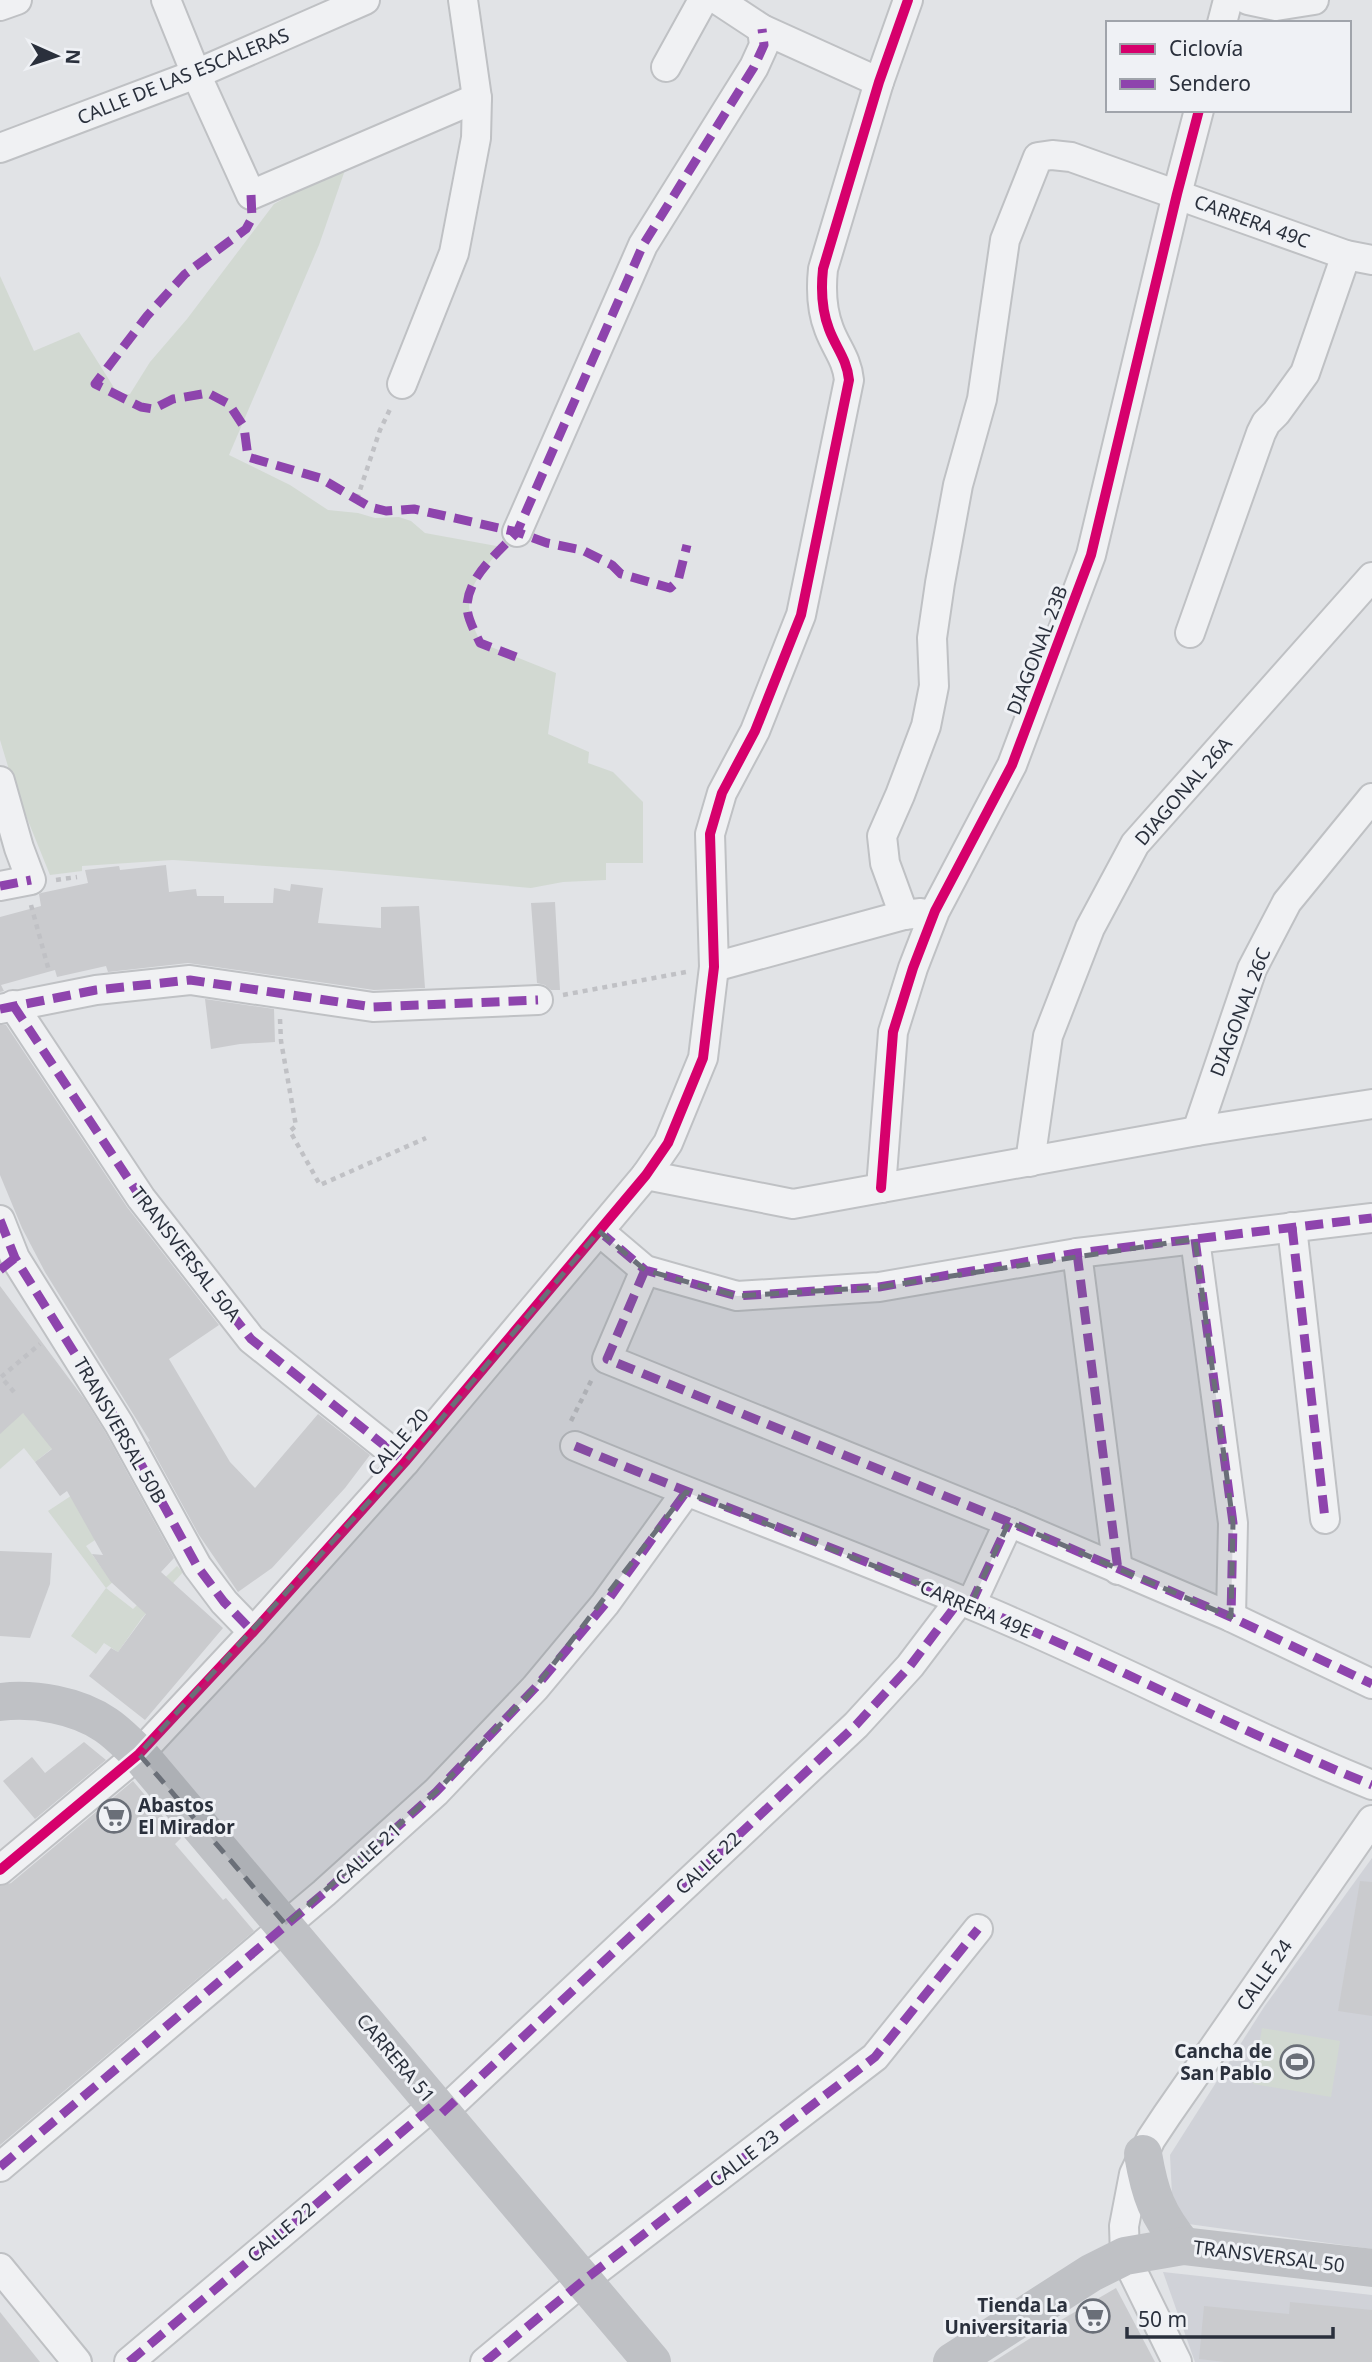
<svg xmlns="http://www.w3.org/2000/svg" width="1372" height="2362" font-family="'Noto Sans',sans-serif">
<style>
.built{fill:#d0d2d8}
.green{fill:#d2d9d2}
.building{fill:#cacbce}
.lines{fill:none;stroke-linecap:round;stroke-linejoin:round}
.street-casing{stroke:#bfc1c4;stroke-width:32}
.path{stroke:#c0c1c5;stroke-width:4.5;stroke-dasharray:5 5;stroke-linecap:butt}
.street{stroke:#f0f1f3;stroke-width:28}
.secondary{stroke:#bfc1c5;stroke-width:38}
.quiet{stroke:#8e44ad;stroke-width:9;stroke-dasharray:18 9;stroke-linecap:butt}
.cycleway-casing{stroke:#eff1f5;stroke-width:15}
.cycleway{stroke:#d6006c;stroke-width:10}
.marked{fill:#6a6f78;fill-opacity:0.2;stroke:#6a6f78;stroke-width:5;stroke-dasharray:14 9;stroke-linejoin:round}
.labels{text-anchor:middle;stroke-width:6;stroke-linejoin:round;paint-order:stroke}
.street-label{font-size:19px;fill:#2a303c;stroke:#eff1f5}
.poi-label{font-size:19px;font-weight:bold;fill:#2a303c;stroke:#eff1f5;text-anchor:end}
</style>
<rect width="100%" height="100%" fill="#e1e3e6"/>
<g class="built">
<polygon points="1372,1858 1372,2249 1181,2223 1172,2195 1170,2155 1264,2007"/>
<polygon points="1163,2272 1372,2295 1372,2362 1195,2362"/>
</g>
<g class="green">
<path d="M339,168L345,170L319,245L229,455L290,485L328,510L358,513L375,518L399,517L411,521L425,533L502,547C472,585 457,595 481,643L556,673L548,734L589,752L588,763L613,772L643,802V863H606V880L563,882L531,888L330,870L173,860L82,866V871L50,875L14,786L0,740V276L34,351L79,332L118,394H130L150,362L187,319L274,204Z"/>
<polygon points="23,1413 60,1442 35,1462 24,1448 0,1469 0,1414"/>
<polygon points="86,1486 95,1540 86,1546 106,1574 126,1557 132,1565 106,1588 133,1609 177,1566 183,1572 142,1618 118,1652 104,1643 96,1654 71,1636 106,1588 48,1511"/>
<polygon points="1262,2028 1340,2041 1331,2097 1253,2084"/>
</g>
<g class="building">
<polygon points="166,865 169,892 196,889 197,896 224,896 224,903 273,903 274,888 290,891 291,884 323,888 318,923 381,928 381,907 419,906 425,988 374,990 188,963 108,972 106,966 57,977 55,970 1,985 4,991 0,992 0,917 41,906 39,894 41,893 88,883 85,870 119,866 120,870"/>
<polygon points="555,902 560,990 551,990 545,985 537,983 531,903"/>
<polygon points="205,999 274,1009 275,1042 240,1044 211,1049"/>
<polygon points="0,1025 6,1025 127,1207 219,1325 169,1359 230,1462 255,1488 318,1414 370,1455 345,1488 272,1568 238,1592 199,1535 148,1442 150,1441 45,1272 22,1228 0,1175"/>
<polygon points="0,1286 85,1400 105,1432 174,1558 161,1572 223,1628 145,1720 89,1676 111,1648 118,1652 146,1614 111,1582 92,1554 103,1555 67,1491 60,1496 35,1462 52,1449 23,1413 0,1434"/>
<polygon points="0,1551 52,1553 50,1584 30,1638 0,1636"/>
<polygon points="84,1742 106,1760 35,1819 3,1781 32,1757 45,1773"/>
<polygon points="133,1781 181,1838 175,1844 223,1900 226,1898 254,1931 0,2145 0,1886 11,1883"/>
<polygon points="1360,1881 1372,1882 1372,2016 1338,2011"/>
<polygon points="1116,2288 1155,2362 993,2362 1037,2334"/>
<polygon points="1290,2302 1372,2310 1372,2362 1225,2362 1199,2359 1204,2306 1289,2314"/>
<polygon points="0,2312 40,2362 0,2362"/>
</g>
<g class="lines">
<defs>
<g id="street">
<polyline points="166,0 196,74 251,195 477,98"/>
<polyline points="718,0 762,29 879,82"/>
<polyline points="1248,0 1276,6 1314,0"/>
<polyline points="0,6 17,0"/>
<polyline points="1222,23 1228,0"/>
<polyline points="666,67 703,0"/>
<polyline points="0,148 196,74 365,0"/>
<polyline points="402,384 454,253 476,138 477,98 463,0"/>
<polyline points="517,532 643,245 754,67 764,45 762,29"/>
<polyline points="1190,633 1261,433 1266,423 1276,413 1305,373 1346,255"/>
<polyline points="0,781 19,848 31,880 0,886"/>
<polyline points="904,915 885,863 882,836 900,795 926,726 934,686 932,638 940,583 958,485 982,399 1005,240 1038,157 1052,155 1071,157 1346,255 1372,260"/>
<polyline points="714,967 904,915 921,913"/>
<polyline points="13,1005 141,1198 251,1339 405,1462"/>
<polyline points="0,1009 96,990 190,980 373,1007 538,1000"/>
<polyline points="1197,1131 1252,969 1287,902 1372,798"/>
<polyline points="1030,1162 1048,1036 1090,928 1135,844 1372,577"/>
<polyline points="646,1175 793,1204 1197,1131 1372,1104"/>
<polyline points="881,1188 893,1032 913,968 935,911 1012,765 1091,555 1177,194 1199,110"/>
<polyline points="0,1220 15,1258 119,1424 197,1566 224,1602 253,1632"/>
<polyline points="1292,1227 1325,1519"/>
<polyline points="599,1231 645,1270 737,1296 879,1287 1077,1253 1372,1218"/>
<polyline points="1195,1239 1233,1523 1231,1617"/>
<polyline points="1077,1253 1118,1570"/>
<polyline points="645,1270 607,1359 1009,1522 1231,1617 1372,1684"/>
<path d="M575,1446C707,1501 841,1550 972,1605C1107,1661 1236,1730 1372,1785"/>
<polyline points="971,1604 1009,1522"/>
<path d="M0,1870L139,1754L253,1632L405,1462L646,1175L668,1143L703,1058L714,967L710,834L722,793L755,731L801,615L849,380C847,359 836,348 829,329C822,311 821,288 823,269L879,82L908,0"/>
<polyline points="442,2113 856,1725 910,1666 960,1600"/>
<polyline points="0,2167 324,1893 436,1792 535,1688 605,1604 686,1492"/>
<polyline points="0,2268 77,2362"/>
<polyline points="129,2362 435,2104"/>
<polyline points="485,2362 584,2280 875,2057 978,1929"/>
<polyline points="1177,2362 1125,2256 1124,2226 1134,2174 1151,2139 1167,2115 1372,1820"/>
</g>
</defs>
<use href="#street" class="street-casing"/>
<g class="path">
<polyline points="357,499 380,430 391,407"/>
<polyline points="56,880 77,877"/>
<polyline points="31,905 49,971"/>
<polyline points="563,995 686,972"/>
<polyline points="280,1019 281,1041 296,1126 290,1131 320,1185 426,1138"/>
<polyline points="14,1392 1,1377 40,1344"/>
<polyline points="571,1421 592,1379"/>
</g>
<use href="#street" class="street"/>
<g class="secondary">
<path d="M0,1702C34,1698 77,1705 106,1725C118,1733 128,1744 139,1754L652,2362"/>
<path d="M1143,2154C1150,2195 1157,2214 1183,2246"/>
<polyline points="952,2362 1091,2273 1125,2256 1183,2246 1372,2268"/>
</g>
<g class="quiet">
<polyline points="251,195 252,218 246,229 185,274 147,316 95,384 141,407 153,409 173,399 208,393 229,404 244,427 248,457 320,478 370,507 386,511 414,509 517,532 547,543 582,550 612,565 621,574 670,588 678,581 687,545"/>
<path d="M516,657L480,643C475,632 467,618 467,606C468,576 499,552 517,532L643,245L754,67L764,45L762,29"/>
<polyline points="0,886 31,880"/>
<polyline points="13,1005 141,1198 251,1339 405,1462"/>
<polyline points="0,1009 96,990 190,980 373,1007 538,1000"/>
<polyline points="0,1220 15,1258 119,1424 197,1566 224,1602 253,1632"/>
<polyline points="1292,1227 1325,1519"/>
<polyline points="599,1231 645,1270 737,1296 879,1287 1077,1253 1372,1218"/>
<polyline points="1195,1239 1233,1523 1231,1617"/>
<polyline points="1077,1253 1118,1570"/>
<polyline points="0,1270 15,1258"/>
<polyline points="645,1270 607,1359 1009,1522 1231,1617 1372,1684"/>
<path d="M575,1446C707,1501 841,1550 972,1605C1107,1661 1236,1730 1372,1785"/>
<polyline points="971,1604 1009,1522"/>
<polyline points="442,2113 856,1725 910,1666 960,1600"/>
<polyline points="0,2167 324,1893 436,1792 535,1688 605,1604 686,1492"/>
<polyline points="129,2362 435,2104"/>
<polyline points="485,2362 584,2280 875,2057 978,1929"/>
</g>
<defs>
<g id="cycleway">
<polyline points="881,1188 893,1032 913,968 935,911 1012,765 1091,555 1177,194 1199,110"/>
<path d="M0,1870L139,1754L253,1632L405,1462L646,1175L668,1143L703,1058L714,967L710,834L722,793L755,731L801,615L849,380C847,359 836,348 829,329C822,311 821,288 823,269L879,82L908,0"/>
</g>
</defs>
<use href="#cycleway" class="cycleway-casing"/>
<use href="#cycleway" class="cycleway"/>
</g>
<path class="marked" d="M599,1231L645,1270L737,1296L879,1287L1195,1239L1233,1523L1231,1617L1009,1522L971,1604L686,1492L535,1688L436,1792L286,1925L139,1754L405,1462Z"/>
<defs>
<symbol id="supermarket-ring" viewBox="-11 -11 22 22"><circle r="9.5" fill="#eff1f5" stroke="#6a6f78" stroke-width="1.5"/><path d="M-6-5.5h2.5l.6 2H6L4.5 2H-2.5L-4.4-4H-6ZM-1.5 3.2a1.3 1.3 0 1 0 .1 0ZM3 3.2a1.3 1.3 0 1 0 .1 0Z" fill="#6a6f78"/></symbol>
<symbol id="stadium-ring" viewBox="-11 -11 22 22"><circle r="9.5" fill="#eff1f5" stroke="#6a6f78" stroke-width="1.5"/><path d="M0-5a6.5 5 0 1 0 0 10a6.5 5 0 1 0 0-10ZM-3.5-1.8h7v3.6h-7Z" fill="#6a6f78"/></symbol>
</defs>
<g fill-rule="evenodd">
<use href="#supermarket-ring" x="95" y="1797" width="38" height="38"/>
<use href="#stadium-ring" x="1278" y="2043" width="38" height="38"/>
<use href="#supermarket-ring" x="1074" y="2297" width="38" height="38"/>
</g>
<g class="labels">
<g class="street-label">
<text transform="translate(183 76) rotate(-22)" y="7">CALLE DE LAS ESCALERAS</text>
<text transform="translate(1252 221) rotate(20)" y="7">CARRERA 49C</text>
<text transform="translate(1037 650) rotate(-69)" y="7">DIAGONAL 23B</text>
<text transform="translate(1183 791) rotate(-49)" y="7">DIAGONAL 26A</text>
<text transform="translate(1240 1012) rotate(-69)" y="7">DIAGONAL 26C</text>
<text transform="translate(186 1254) rotate(52)" y="7">TRANSVERSAL 50A</text>
<text transform="translate(120 1430) rotate(60)" y="7">TRANSVERSAL 50B</text>
<text transform="translate(398 1442) rotate(-49)" y="7">CALLE 20</text>
<text transform="translate(976 1609) rotate(23)" y="7">CARRERA 49E</text>
<text transform="translate(368 1854) rotate(-42)" y="7">CALLE 21</text>
<text transform="translate(708 1863) rotate(-43)" y="7">CALLE 22</text>
<text transform="translate(1264 1975) rotate(-55)" y="7">CALLE 24</text>
<text transform="translate(396 2058) rotate(50)" y="7">CARRERA 51</text>
<text transform="translate(744 2158) rotate(-37)" y="7">CALLE 23</text>
<text transform="translate(281 2232) rotate(-40)" y="7">CALLE 22</text>
<text transform="translate(1269 2256) rotate(7)" y="7">TRANSVERSAL 50</text>
</g>
<g class="poi-label">
<text x="138" y="1812" text-anchor="start">Abastos<tspan x="138" dy="22">El Mirador</tspan></text>
<text x="1272" y="2058">Cancha de<tspan x="1272" dy="22">San Pablo</tspan></text>
<text x="1068" y="2312">Tienda La<tspan x="1068" dy="22">Universitaria</tspan></text>
</g>
</g>
<rect x="1106" y="21" width="245" height="91" fill="#eff1f5" stroke="#a0a4ab" stroke-width="2"/>
<rect x="1120" y="44" width="35" height="10" fill="#d6006c" stroke="#a0a4ab" stroke-width="2"/>
<text x="1169" y="56" font-size="21" fill="#2a303c">Ciclovía</text>
<rect x="1120" y="79" width="35" height="10" fill="#8e44ad" stroke="#a0a4ab" stroke-width="2"/>
<text x="1169" y="91" font-size="21" fill="#2a303c">Sendero</text>
<g transform="translate(56 56) rotate(93)" stroke="#eff1f5" stroke-width="5" paint-order="stroke">
<path d="M0-5L12 26L0 18L-12 26Z" fill="#2a303c"/>
<text y="-10" font-size="19" font-weight="bold" text-anchor="middle" fill="#2a303c">N</text>
</g>
<path d="M1127 2327v10h206v-10" fill="none" stroke="#2a303c" stroke-width="3.5"/>
<text x="1138" y="2327" font-size="21" fill="#2a303c" stroke="#eff1f5" stroke-width="5" paint-order="stroke">50 m</text>
</svg>
